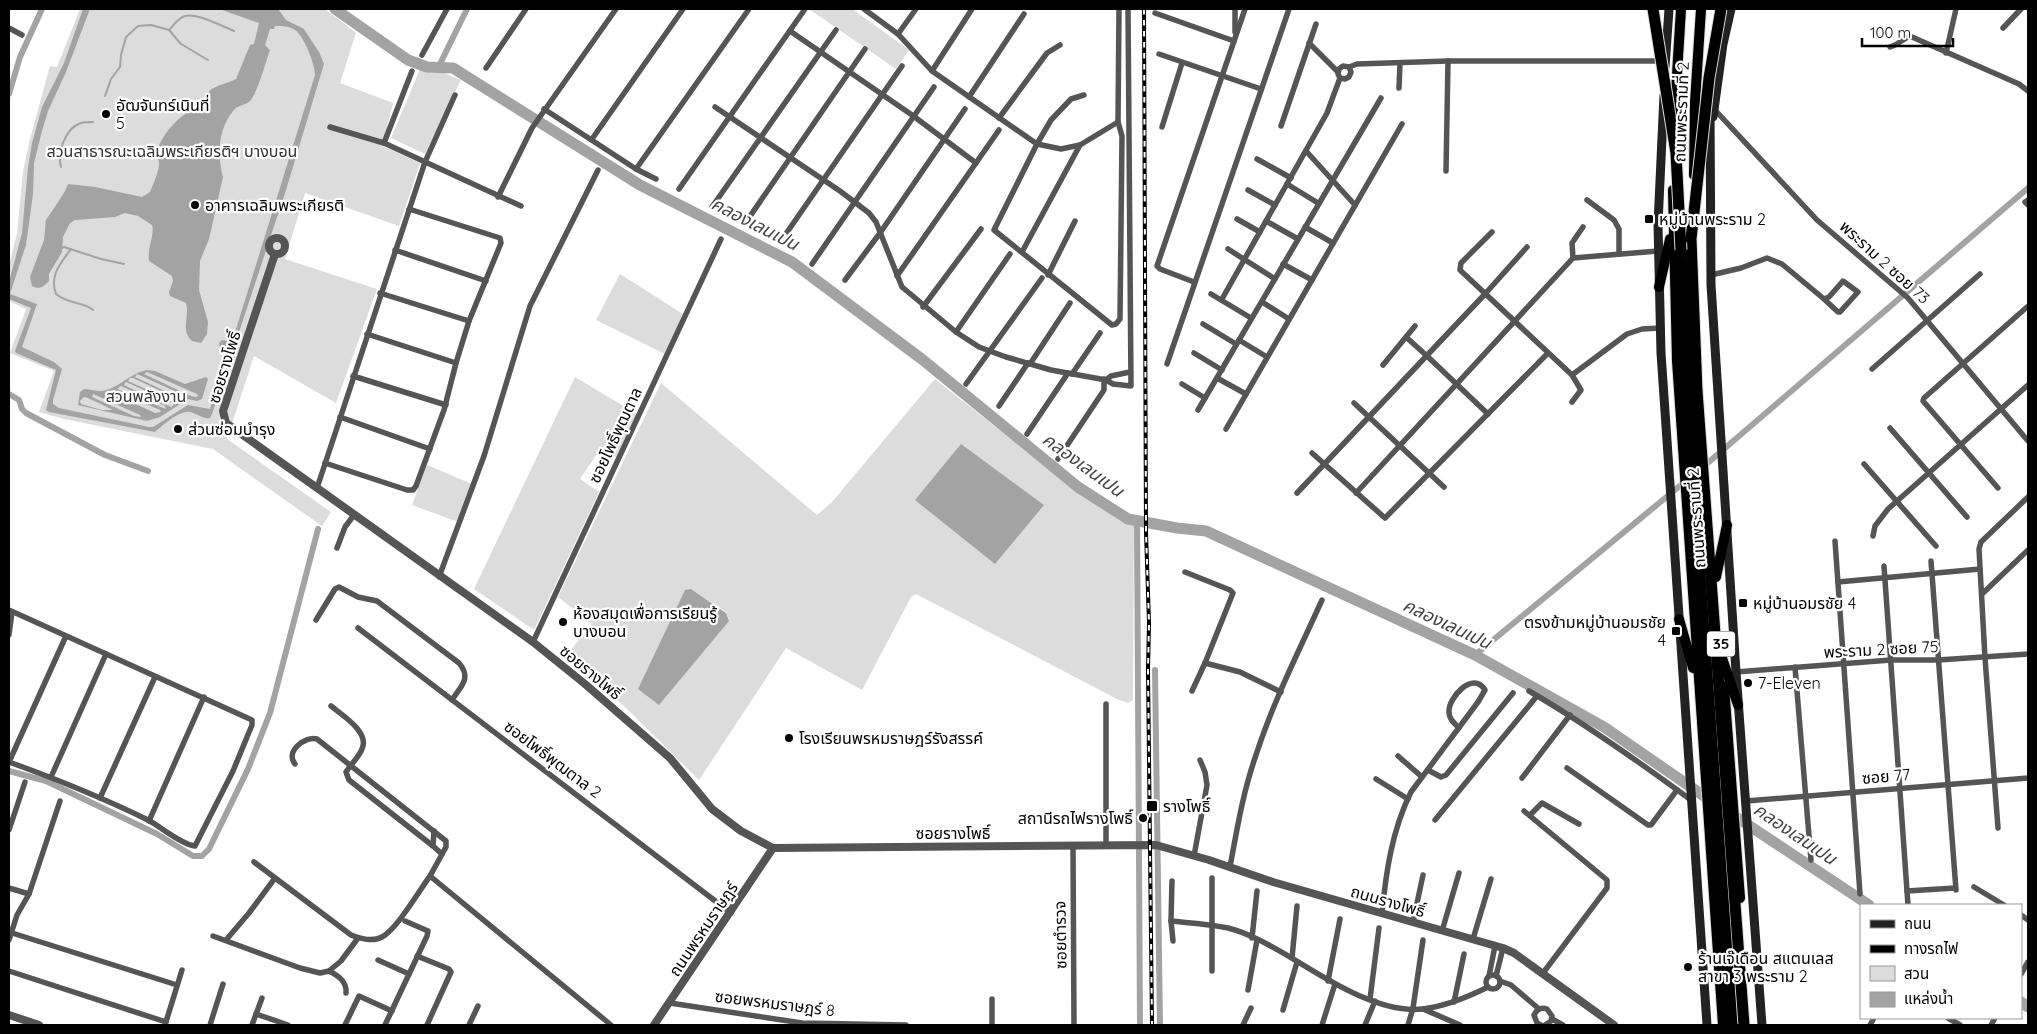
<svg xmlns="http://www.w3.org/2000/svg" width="2037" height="1034" font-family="Quicksand,'Noto Sans Thai',sans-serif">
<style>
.green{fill:#dcdcdc;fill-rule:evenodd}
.water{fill:#a3a3a3;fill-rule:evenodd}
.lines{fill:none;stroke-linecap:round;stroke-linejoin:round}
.stream{stroke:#a3a3a3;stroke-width:2}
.canal{stroke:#a3a3a3;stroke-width:6}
.river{stroke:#a3a3a3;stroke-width:11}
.trunk-casing{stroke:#dbdbdb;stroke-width:12}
.motorway-casing{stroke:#dbdbdb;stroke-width:13}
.minor{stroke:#555;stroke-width:5.5}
.tertiary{stroke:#555;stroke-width:8}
.secondary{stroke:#222;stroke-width:9}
.trunk{stroke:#000;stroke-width:10}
.motorway{stroke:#000;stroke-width:11}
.rail-casing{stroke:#000;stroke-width:4}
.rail{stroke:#fff;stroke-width:2;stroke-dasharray:5.5;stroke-linecap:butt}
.motorway-bridge-casing{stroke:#dbdbdb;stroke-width:13;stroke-linecap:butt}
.motorway-bridge{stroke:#000;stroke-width:11}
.poi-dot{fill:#000;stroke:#fff;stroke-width:2}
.labels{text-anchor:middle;stroke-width:4.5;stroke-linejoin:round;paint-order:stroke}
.shield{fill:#fff;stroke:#4c4c4c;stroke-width:1}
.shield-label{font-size:15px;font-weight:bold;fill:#000}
.poi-label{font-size:16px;fill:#000;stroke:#fff;text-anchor:start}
.street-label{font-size:16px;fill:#000;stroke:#fff}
.park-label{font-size:16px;fill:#333;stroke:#fff}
.water-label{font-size:18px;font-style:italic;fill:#444;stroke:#fff}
</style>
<rect width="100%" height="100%" fill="#fff"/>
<g class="green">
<polygon points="80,9 325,9 356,33 340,83 393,103 382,146 420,163 399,226 305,193 285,259 377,289 336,403 254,356 227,439 331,512 322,526 213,449 64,419 39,412 54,371 10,353 26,309 9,301 9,265 17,233 23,171 30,139 50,66 57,67"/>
<polygon points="809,9 852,9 909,50 896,69"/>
<polygon points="420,69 442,72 461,80 425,154 391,138"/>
<polygon points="620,274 683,314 665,354 596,320"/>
<polygon points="575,377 637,414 616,457 601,448 580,479 599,492 534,630 474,589"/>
<path d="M935,379L1056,475L1094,502L1134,525L1133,700L1128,703L1119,700L916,594L911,597L862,690L786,648L699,780L623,705L565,657L592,624L558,597L661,383L817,515L832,502ZM691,589L726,612L729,620Z"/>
<polygon points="427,465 472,484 458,522 412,505"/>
</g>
<g class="water">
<path d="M83,9H90L66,72L48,111L42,131L34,163L33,194L26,245L10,294L37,304L22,347L54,362L62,369L53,400V404L59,408L149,427H153L188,405L210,409L229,356L228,351L220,348L219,343L222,340L232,342L315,75C315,64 304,36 295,30C289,26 282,26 275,26L274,29H270L265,45L270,50C266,61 258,92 250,101C246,105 238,105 234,110C218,128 217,155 223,177L209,239L200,261L199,290L208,322L207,334L201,343L192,341C180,330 190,317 186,303L170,296L169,292L173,281L172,276L149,261C147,247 155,235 152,225L138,216L125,213L115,217L75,220L70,223L63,237L62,252L49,274V281C43,287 40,290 32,286L30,277L44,240L46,220L64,193L68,184L95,187L142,197L150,192C153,185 160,169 159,162C158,157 155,156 157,151C162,134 183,109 200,109L208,99L209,91C218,84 226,84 236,79L250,45L254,44L259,23L219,9H278L286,20L304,29L319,52L324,64L286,190L212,414L210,418C203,419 198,414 190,412C180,410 163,425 155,432L49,412L46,410L56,370L16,353L15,351L31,308L9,299V282L22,233L28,167L32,143L42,107L64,63Z"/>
<path d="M147,370L155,371L185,384L206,377L208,379L202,399L197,401L188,399L160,417L147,421L78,405L80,392L84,389C89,389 95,391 100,391C118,390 129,373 147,370ZM147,372L197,394L198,396L196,397L191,396L144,374ZM137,374L181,394L184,398H180L135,377ZM130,378H133L178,399V401L174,402L128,381ZM126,382L172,403L174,405L171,407L124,385ZM121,386L165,406L166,409L117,389ZM115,391L160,410L161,412L155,413L114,394ZM93,394L140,415L141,417L134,416L92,397ZM84,397L88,398L113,410H102L81,404L80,401Z"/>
<polygon points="961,444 1044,505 995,564 915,500"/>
<polygon points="691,589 726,613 729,621 659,705 638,689 685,590"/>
</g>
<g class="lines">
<g class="stream">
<path d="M170,29C174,25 178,18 185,16C197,13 222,26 234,31"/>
<polyline points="105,96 111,79 120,67 121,55 126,37 138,26 151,25 169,30 181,44 208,60"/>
<path d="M61,167C57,153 65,128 81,123C85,122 89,122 93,122"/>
<polyline points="62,248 64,247 101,259 124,264"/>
<path d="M71,249C61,263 49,275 56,294C69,305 83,301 93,310"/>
</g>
<g class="canal">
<polyline points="438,68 467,9"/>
<polyline points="9,94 20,57 42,9"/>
<polyline points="9,394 19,400 22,409 26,413 105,455 148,471"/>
<polyline points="1703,467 2028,188"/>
<polyline points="1137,520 1140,1025"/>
<polyline points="1475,655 1687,480"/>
<polyline points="1155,670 1160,1025"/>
<polyline points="9,771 46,781 157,834 193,856 202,856 209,849 248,769 270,713 318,529"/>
</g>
<g class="river">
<polyline points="335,9 408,60 427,67 453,68 640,185 792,262 923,360 1078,487 1128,519 1177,528 1206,531 1475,655 1604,727 1714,803"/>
<polyline points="1727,811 1869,905"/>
<polyline points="2021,1002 2028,1007"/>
</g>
<defs>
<g id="trunk">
<polyline points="1674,123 1681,9"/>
<polyline points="1694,175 1695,102 1701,9"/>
<polyline points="1673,190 1677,361 1723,1025"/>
<polyline points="1659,287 1670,239"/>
<polyline points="1716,577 1727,525"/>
<polyline points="1679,619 1693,668"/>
<polyline points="1722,658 1738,705"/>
<polyline points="1724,686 1740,898"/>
</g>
<g id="motorway">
<polyline points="1691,239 1697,391 1744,1025"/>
<polyline points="1681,250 1687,392 1732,1025"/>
</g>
</defs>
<use href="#trunk" class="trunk-casing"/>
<use href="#motorway" class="motorway-casing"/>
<g class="minor">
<polyline points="864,9 898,34 932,71 1037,144 1061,149 1080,145 1118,122"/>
<polyline points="1235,9 1235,32"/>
<polyline points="1155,13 1234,41"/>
<polyline points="9,28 22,35"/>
<polyline points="2003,28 2021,9"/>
<polyline points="790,31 912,115 976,163"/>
<polyline points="898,34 916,9"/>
<polyline points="1309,43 1338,72"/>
<polyline points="1890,47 1895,45 1908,37 1912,37 2019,84 2028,91"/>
<polyline points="1946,53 1956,9"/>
<polyline points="1159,54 1261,89"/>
<polyline points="422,55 447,9"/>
<polyline points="1349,67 1357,64 1448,61 1663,61"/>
<polyline points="486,68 526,9"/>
<polyline points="412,71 384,143 521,206"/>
<polyline points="932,71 972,9"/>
<polyline points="1399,88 1400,63"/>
<polyline points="1084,95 1071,99 1051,120 1037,144 994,230 1112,325 1116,324 1120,319 1122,136 1118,122 1119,9"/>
<polyline points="969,97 1024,14"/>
<polyline points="715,107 840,191 869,213 876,222 902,287 956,332 979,347 1006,357 1051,370 1106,380 1113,384 1131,386 1128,9"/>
<polyline points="544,109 636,169 656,179"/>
<polyline points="1715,110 1817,220 1908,298 2028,441"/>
<polyline points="999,118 1047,53 1060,45"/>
<polyline points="1281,126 1316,24"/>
<polyline points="330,127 384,143"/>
<polyline points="1162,127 1182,63"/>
<polyline points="592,139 683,9"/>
<polyline points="1306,151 1355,205"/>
<polyline points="1257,159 1291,178"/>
<polyline points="636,169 749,9"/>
<polyline points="1446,171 1448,61"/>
<polyline points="1287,184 1318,203"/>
<polyline points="679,189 805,9"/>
<polyline points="1248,190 1275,205"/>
<polyline points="498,197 532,128 616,9"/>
<polyline points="1587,200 1614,220 1619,229 1619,254"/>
<polyline points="2028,200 2025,202 2028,205"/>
<polyline points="712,207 836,30"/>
<polyline points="1237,219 1260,232"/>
<polyline points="1266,221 1298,239"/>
<polyline points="746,222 865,49"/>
<polyline points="1305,227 1333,243"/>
<polyline points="1492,232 1461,263 1460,270 1572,375 1581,390 1572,402"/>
<polyline points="781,241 902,66"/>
<polyline points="1228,249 1275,279"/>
<polyline points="395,250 486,281"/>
<polyline points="1022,252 1080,145"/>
<polyline points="1573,258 1572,243 1583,227"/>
<polyline points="812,264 934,87"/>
<polyline points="1283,264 1312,280"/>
<polyline points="1048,275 1075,221"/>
<polyline points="1711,275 1741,268 1767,258 1782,264 1824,299 1829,297 1843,281 1858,292 1840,312 1838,312 1824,299"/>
<polyline points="897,276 999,130"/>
<polyline points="845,280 880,233 965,109"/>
<polyline points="1194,282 1160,269 1157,266 1245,9"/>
<polyline points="380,293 469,321"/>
<polyline points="1211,294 1251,318"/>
<polyline points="1222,299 1327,113 1340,78 1338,74 1339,69 1343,66 1349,67 1351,72 1349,77 1345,79 1340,78"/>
<polyline points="1262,302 1289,319"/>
<polyline points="923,307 981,229"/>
<polyline points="1203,324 1236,344"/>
<polyline points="956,332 1010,254"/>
<polyline points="367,334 456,363"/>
<polyline points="1406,337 1427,356 1488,414"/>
<polyline points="1239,340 1267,357"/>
<polyline points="1194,353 1222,370"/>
<polyline points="1030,364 1070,303"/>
<polyline points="1167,364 1289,9"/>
<polyline points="1383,365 1415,326"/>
<polyline points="1872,369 1980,274"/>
<polyline points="1072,374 1100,333"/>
<polyline points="1572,375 1627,334 1642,329 1660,328"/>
<polyline points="353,376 446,405"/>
<polyline points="1217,378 1246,394"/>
<polyline points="1106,380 1111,376 1130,372"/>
<polyline points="966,384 1042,278"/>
<polyline points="1182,384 1205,398"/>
<polyline points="1354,403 1444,487"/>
<polyline points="999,406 1028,363"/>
<polyline points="1198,410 1381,98"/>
<polyline points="340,417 430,449"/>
<polyline points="1890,428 1967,517"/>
<polyline points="1226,429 1402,124"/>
<polyline points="1027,434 1068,373"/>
<polyline points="1312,453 1385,518 1548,353"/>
<polyline points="1058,459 1104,390 1104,379"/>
<polyline points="325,463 407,490 413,490 416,486 444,410 456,363 469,321 501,243 500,238 409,209"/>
<polyline points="1864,464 1936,546"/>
<polyline points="317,488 425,162 455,95"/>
<polyline points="1998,488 1923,401 1924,398 2027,307"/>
<polyline points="1297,493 1485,294 1527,247"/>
<polyline points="1356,493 1573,258 1658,251"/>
<polyline points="1873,536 1875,526 1888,509 2028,385"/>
<polyline points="1835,541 1860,894"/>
<polyline points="337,548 345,527 354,515"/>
<polyline points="1931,561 1956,890"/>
<polyline points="1884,566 1908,905"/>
<polyline points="1185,572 1230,590 1233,593 1205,663"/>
<polyline points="439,577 484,456 530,306 598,170"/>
<polyline points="1838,582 1980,569"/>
<polyline points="1982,594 2028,550"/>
<path d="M9,610L252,720V725L233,771L195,846C181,844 161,827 148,820C103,798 56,779 9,762L66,636"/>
<path d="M316,620L335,589L339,587L358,597L377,601L459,663C472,678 461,686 452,700"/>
<polyline points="358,628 731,913"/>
<polyline points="9,635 12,612"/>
<polyline points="533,642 721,239"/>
<polyline points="1795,667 1811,860"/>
<polyline points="1736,672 1891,660 1938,660 2028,654"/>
<polyline points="1192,691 1205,663 1240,672 1281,692"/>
<path d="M1529,691C1586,724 1638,761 1691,800"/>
<polyline points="1106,704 1106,844"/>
<path d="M331,706C342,715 370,732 362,749C359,757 351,764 346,772L349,780L433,846"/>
<polyline points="1398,756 1422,777"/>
<path d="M295,764C285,752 304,736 317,739L446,841V847L430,876L611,1025"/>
<polyline points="1567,768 1648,825 1651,825 1677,790"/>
<polyline points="1428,770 1441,777 1446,775 1513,693"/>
<polyline points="51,777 106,654"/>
<polyline points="1522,778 1570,715"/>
<polyline points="1376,779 1408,799"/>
<polyline points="100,798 155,677"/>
<polyline points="1746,801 2028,778"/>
<polyline points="1524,811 1607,880 1607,888 1543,973"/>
<polyline points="1530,815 1542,803 1579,824"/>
<polyline points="1435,820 1537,696"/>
<polyline points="149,821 204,697"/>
<polyline points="1998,828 1985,658 1979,549 1981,542 2028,497"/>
<polyline points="9,830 25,782"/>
<polyline points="434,831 433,846 442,854"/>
<polyline points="1073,845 1074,1025"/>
<polyline points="1194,856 1207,785 1205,772 1200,760"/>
<path d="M254,862L351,935C360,939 373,942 382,937C397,929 419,891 430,876"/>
<path d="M1230,867C1237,829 1243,792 1256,755C1273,702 1299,651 1322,600"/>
<polyline points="1212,878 1212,971"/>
<polyline points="1172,881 1171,921 1173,941"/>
<polyline points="1974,887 2004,905"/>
<polyline points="9,888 29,894"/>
<polyline points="1907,891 1955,888"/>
<path d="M1382,913C1386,872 1392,830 1411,792L1478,702L1485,690C1473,670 1448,698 1449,712C1449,719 1454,723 1459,728"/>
<polyline points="2021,915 2028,920"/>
<path d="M1171,921C1190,923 1210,924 1228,928C1249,933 1271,946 1290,957C1326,979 1379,1014 1423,1009C1446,1006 1468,997 1488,987"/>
<polyline points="1413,922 1423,875"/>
<polyline points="1442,931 1459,873"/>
<polyline points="9,932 177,985"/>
<polyline points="213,936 300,968 320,973 329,971 341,961 358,938"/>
<polyline points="1252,938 1257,891"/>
<polyline points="1473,939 1491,879"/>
<polyline points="9,940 17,915 29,894 60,801"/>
<polyline points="226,940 249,913 275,878"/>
<polyline points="417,956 449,969 451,972 427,1025"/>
<polyline points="1292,958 1297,906"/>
<polyline points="378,960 409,974"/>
<polyline points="9,971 166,1022"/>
<path d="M329,971C339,976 347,982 346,993"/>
<polyline points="2021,974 2028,962"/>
<circle cx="1493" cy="982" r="7"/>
<polyline points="1489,976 1495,946"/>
<polyline points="1496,976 1503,948"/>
<polyline points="1328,981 1340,919"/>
<polyline points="1500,981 1511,985 1539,1009"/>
<polyline points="1248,990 1257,940"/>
<polyline points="992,999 992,1025"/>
<polyline points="1370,999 1379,928"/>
<polyline points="1454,1002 1464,954"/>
<polyline points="670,1003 802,1023 906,1025"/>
<polyline points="1423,1009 1460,1025"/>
<polyline points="1283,1010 1297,962"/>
<polyline points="256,1014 288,1025"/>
<polyline points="1948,1018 1960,1025"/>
<polyline points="1552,1019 1563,1025"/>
<polyline points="165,1025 182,970"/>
<polyline points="210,1025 223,984"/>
<polyline points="252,1025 262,998"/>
<polyline points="345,1025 359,996 392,1011"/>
<polyline points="385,1025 427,936 428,931 405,921"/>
<polyline points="469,1025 478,1006"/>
<polyline points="1243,1025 1251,1008"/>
<polyline points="1322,1025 1335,984"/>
<polyline points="1365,1025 1375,1001"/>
<polyline points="1408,1025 1413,1008 1423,940"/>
<path d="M1541,1025L1537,1023L1534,1015C1537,1009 1541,1007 1547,1009L1552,1016L1551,1021L1545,1025"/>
<polyline points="1870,1025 1874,1018"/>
<polyline points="1991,1025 1995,1018"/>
</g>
<g class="tertiary">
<circle cx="277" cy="246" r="8"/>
<polyline points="275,254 223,411 226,423 533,642 585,684 670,758 712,809 741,831 773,848 1156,845 1209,860 1273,882 1503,948 1514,953 1614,1025"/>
<polyline points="9,1015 39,1025"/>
<polyline points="654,1025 773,848"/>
</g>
<g class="secondary">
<polyline points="1665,67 1669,9"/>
<polyline points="1664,95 1658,224 1661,353 1707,1025"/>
<polyline points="1710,109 1711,285 1736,672 1762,1025"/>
<polyline points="1713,117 1723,44 1731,9"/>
</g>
<use href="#trunk" class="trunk"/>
<use href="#motorway" class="motorway"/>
<defs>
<polyline id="rail" points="1144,9 1146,532 1149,623 1148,670 1152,1025"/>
</defs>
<use href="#rail" class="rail-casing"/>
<use href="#rail" class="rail"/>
<defs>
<g id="motorway-bridge">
<polyline points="1653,9 1676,153 1681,250"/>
<polyline points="1691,239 1709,78 1721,9"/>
</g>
</defs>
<use href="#motorway-bridge" class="motorway-bridge-casing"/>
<use href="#motorway-bridge" class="motorway-bridge"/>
</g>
<g class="poi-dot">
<circle cx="106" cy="114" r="5"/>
<circle cx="195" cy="205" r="5"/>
<rect x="1644" y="214" width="10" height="10" rx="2.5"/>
<circle cx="178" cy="429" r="5"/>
<rect x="1738" y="598" width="10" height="10" rx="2.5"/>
<circle cx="563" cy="622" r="5"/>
<rect x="1671" y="626" width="10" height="10" rx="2.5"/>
<circle cx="1748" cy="683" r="5"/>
<circle cx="789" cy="738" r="5"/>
<rect x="1146" y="800" width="12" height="12" rx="2.5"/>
<circle cx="1143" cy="818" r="5"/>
<circle cx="1688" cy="967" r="5"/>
</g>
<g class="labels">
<rect class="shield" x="1707" y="631.5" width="28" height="25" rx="4"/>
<g class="shield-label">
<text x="1721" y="649">35</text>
</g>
<g class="poi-label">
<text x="116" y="111">อัฒจันทร์เนินที่<tspan x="116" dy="18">5</tspan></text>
<text x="205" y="211">อาคารเฉลิมพระเกียรติ</text>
<text x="1659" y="225">หมู่บ้านพระราม 2</text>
<text x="188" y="435">ส่วนซ่อมบำรุง</text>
<text x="1753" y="609">หมู่บ้านอมรชัย 4</text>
<text x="573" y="619">ห้องสมุดเพื่อการเรียนรู้<tspan x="573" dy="18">บางบอน</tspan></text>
<text x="1666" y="628" text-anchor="end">ตรงข้ามหมู่บ้านอมรชัย<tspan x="1666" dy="18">4</tspan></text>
<text x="1758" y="689">7-Eleven</text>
<text x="799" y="744">โรงเรียนพรหมราษฎร์รังสรรค์</text>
<text x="1163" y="812">รางโพธิ์</text>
<text x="1133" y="824" text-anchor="end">สถานีรถไฟรางโพธิ์</text>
<text x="1698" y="964">ร้านเจ๊เดือน สแตนเลส<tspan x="1698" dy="18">สาขา 3 พระราม 2</tspan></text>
</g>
<g class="street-label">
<text transform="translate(1681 112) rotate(-88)" y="6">ถนนพระรามที่ 2</text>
<text transform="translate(1885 262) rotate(42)" y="6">พระราม 2 ซอย 73</text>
<text transform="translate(224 367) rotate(-73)" y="6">ซอยรางโพธิ์</text>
<text transform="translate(615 435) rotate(-65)" y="6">ซอยโพธิ์พุฒตาล</text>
<text transform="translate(1696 518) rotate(-94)" y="6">ถนนพระรามที่ 2</text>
<text transform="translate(1881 649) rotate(-3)" y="6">พระราม 2 ซอย 75</text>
<text transform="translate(591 672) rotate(40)" y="6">ซอยรางโพธิ์</text>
<text transform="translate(553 759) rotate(37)" y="6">ซอยโพธิ์พุฒตาล 2</text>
<text transform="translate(1886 776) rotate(-5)" y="6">ซอย 77</text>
<text x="953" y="839">ซอยรางโพธิ์</text>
<text transform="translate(1388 901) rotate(16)" y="6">ถนนรางโพธิ์</text>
<text transform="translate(703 929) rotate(-56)" y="6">ถนนพรหมราษฎร์</text>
<text transform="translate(1060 935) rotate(-91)" y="6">ซอยตำรวจ</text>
<text transform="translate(775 1003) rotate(7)" y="6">ซอยพรหมราษฎร์ 8</text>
</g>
<g class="park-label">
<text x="172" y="157">สวนสาธารณะเฉลิมพระเกียรติฯ บางบอน</text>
<text x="146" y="402">สวนพลังงาน</text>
</g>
<g class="water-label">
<text transform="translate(755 224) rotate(27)" y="6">คลองเลนเปน</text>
<text transform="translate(1083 465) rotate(36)" y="6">คลองเลนเปน</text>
<text transform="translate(1447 624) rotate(25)" y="6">คลองเลนเปน</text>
<text transform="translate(1795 834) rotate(34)" y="6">คลองเลนเปน</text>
</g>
</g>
<rect width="2037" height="1034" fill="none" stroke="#000000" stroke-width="20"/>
<rect x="1860" y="904" width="162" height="115" fill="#ffffff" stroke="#999999"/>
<rect x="1870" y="920" width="25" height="8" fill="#222222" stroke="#999999"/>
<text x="1904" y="929" font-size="15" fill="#000000">ถนน</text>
<rect x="1870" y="945" width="25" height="8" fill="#000000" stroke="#999999"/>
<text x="1904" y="954" font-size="15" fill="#000000">ทางรถไฟ</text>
<rect x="1870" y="966" width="25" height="15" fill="#dcdcdc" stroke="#999999"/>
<text x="1904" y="979" font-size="15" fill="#000000">สวน</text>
<rect x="1870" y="992" width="25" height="15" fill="#a3a3a3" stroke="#999999"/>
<text x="1904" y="1004" font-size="15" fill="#000000">แหล่งน้ำ</text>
<path d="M1862 38v8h91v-8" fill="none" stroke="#000000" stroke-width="2.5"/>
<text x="1870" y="38" font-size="15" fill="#000000" stroke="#ffffff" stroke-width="4" paint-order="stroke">100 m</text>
</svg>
